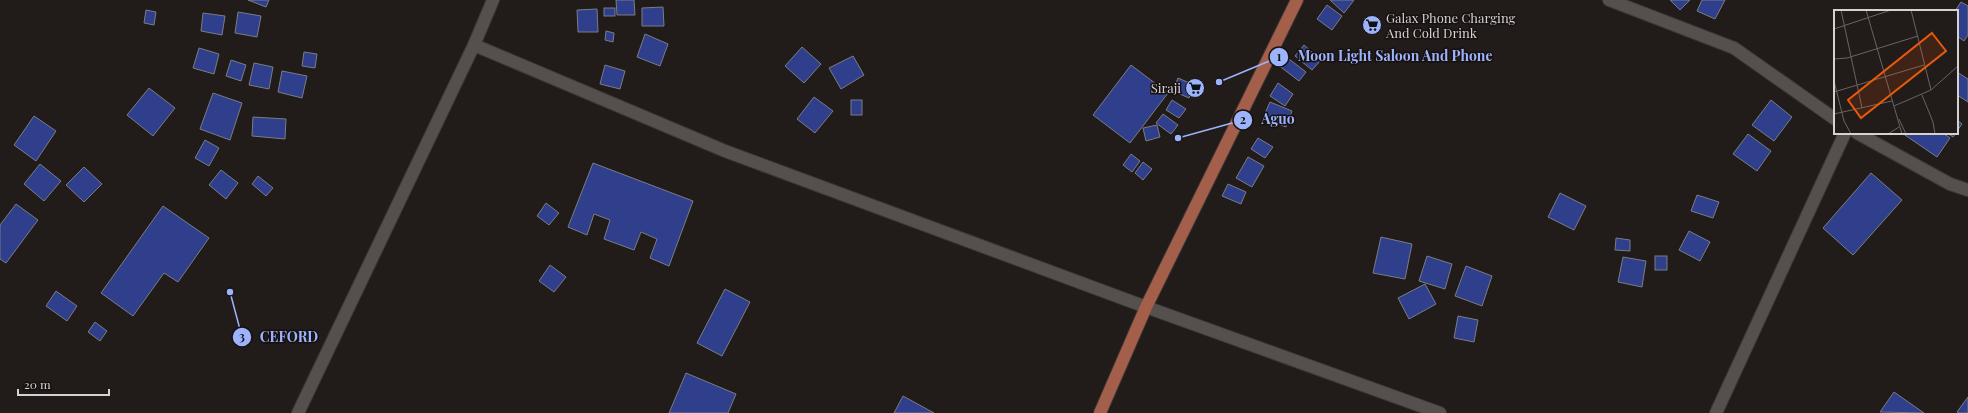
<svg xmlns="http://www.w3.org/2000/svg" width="1968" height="413" font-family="'Playfair Display',serif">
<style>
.building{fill:#2f3f8c;stroke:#7a7d83}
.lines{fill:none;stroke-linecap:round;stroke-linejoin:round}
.minor-casing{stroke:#3b3736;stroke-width:14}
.major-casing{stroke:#3b3736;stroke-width:14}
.minor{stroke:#554f4d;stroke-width:12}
.major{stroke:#a45f4a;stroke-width:12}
.labels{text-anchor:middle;stroke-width:3;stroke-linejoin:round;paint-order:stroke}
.poi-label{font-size:13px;fill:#d6d2d1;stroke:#171211;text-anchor:start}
.inset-road{fill:none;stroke:#696463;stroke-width:1}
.view{fill:#e8590c;fill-opacity:0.15;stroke:#e8590c;stroke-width:2}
.inset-edge{fill:none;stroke:#d6d2d1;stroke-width:2}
.leader{fill:none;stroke:#9db4fd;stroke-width:1.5}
.callout-dot{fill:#9db4fd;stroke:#171211;stroke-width:1.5}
.mark-label{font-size:12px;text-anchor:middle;font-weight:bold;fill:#111}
.callout-label{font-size:14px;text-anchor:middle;font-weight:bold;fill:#9db4fd;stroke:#171211;stroke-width:3;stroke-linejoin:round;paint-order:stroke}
</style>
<rect width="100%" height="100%" fill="#211b19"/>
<g class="building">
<polygon points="248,0 269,0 266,7"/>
<polygon points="616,0 634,0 635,15 617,15"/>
<polygon points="1330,0 1354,0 1344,13"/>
<polygon points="1670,0 1690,0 1680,10"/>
<polygon points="1702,0 1725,0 1715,19 1697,11"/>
<polygon points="1961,2 1968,6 1968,35 1964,41 1957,36 1957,11 1955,11"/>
<polygon points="1327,5 1342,16 1332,30 1317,19"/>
<polygon points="663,7 664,26 642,26 642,8"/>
<rect x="604" y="8" width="11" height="8"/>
<polygon points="597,9 598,32 578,32 577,10"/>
<polygon points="146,10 156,12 154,25 144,23"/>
<polygon points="238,12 261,16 257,37 235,33"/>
<polygon points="203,13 225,16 222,35 201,31"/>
<polygon points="606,31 614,33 613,42 605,40"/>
<polygon points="645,34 668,44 660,66 637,57"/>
<polygon points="1304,45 1321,60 1312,70 1295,56"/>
<polygon points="802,47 821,64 804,83 785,66"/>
<polygon points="199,48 219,54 214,74 193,68"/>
<polygon points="304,52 317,54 315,68 302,66"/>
<polygon points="853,56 864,75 841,89 829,68"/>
<polygon points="1285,56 1306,72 1299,81 1278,65"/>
<polygon points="231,60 246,65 241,81 226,76"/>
<polygon points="254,63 273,67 269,89 249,85"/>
<polygon points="605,65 625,71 620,89 600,84"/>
<polygon points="1131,65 1168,93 1130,143 1093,115"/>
<polygon points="282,71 307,76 302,98 278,92"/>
<polygon points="1957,72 1968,79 1968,102 1957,95"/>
<polygon points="1178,78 1194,85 1189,98 1173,91"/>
<polygon points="1278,83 1293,94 1285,106 1270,96"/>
<polygon points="149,88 175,108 153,136 127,115"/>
<polygon points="213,93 242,103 230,140 200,129"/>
<polygon points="814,97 833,111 815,133 797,119"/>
<rect x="851" y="100" width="11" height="15"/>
<polygon points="1172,100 1186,109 1179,118 1166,110"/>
<polygon points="1771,100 1792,117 1774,141 1752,125"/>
<polygon points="1270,102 1292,111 1286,127 1263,118"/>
<polygon points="1163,114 1178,125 1171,134 1156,123"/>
<polygon points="34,116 56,131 36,161 14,145"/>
<polygon points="253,117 286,119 285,139 252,136"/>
<polygon points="1957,120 1962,124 1957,131"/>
<polygon points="1157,125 1160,137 1146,141 1143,128"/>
<polygon points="1902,133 1943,133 1950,138 1937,157"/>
<polygon points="1947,133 1956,133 1953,137"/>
<polygon points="1748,134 1771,151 1757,171 1733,154"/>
<polygon points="1258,138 1273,147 1265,158 1251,149"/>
<polygon points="205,140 219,148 209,166 195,158"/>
<polygon points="1131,154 1140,161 1132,172 1123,165"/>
<polygon points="1248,157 1264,166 1252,187 1236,178"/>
<polygon points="1143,162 1152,169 1143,180 1135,173"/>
<polygon points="593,163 693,201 669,266 650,258 657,239 641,232 634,250 604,239 610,220 594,214 587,235 568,227"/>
<polygon points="40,164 61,181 44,201 24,184"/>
<polygon points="84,167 102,184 84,202 66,185"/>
<polygon points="221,170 238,183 226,199 209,185"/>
<polygon points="1871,173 1902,200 1853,255 1823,228"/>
<polygon points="258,176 273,188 266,196 252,184"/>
<polygon points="1228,184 1246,192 1241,204 1222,196"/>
<polygon points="1560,193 1586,206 1574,230 1548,217"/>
<polygon points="1697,195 1719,202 1713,218 1691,211"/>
<polygon points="546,203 559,213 549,225 537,216"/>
<polygon points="16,204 38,220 6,263 0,259 0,225"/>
<polygon points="163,206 209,238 178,282 164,273 133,316 101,293"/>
<polygon points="1689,231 1710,242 1700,261 1679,250"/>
<polygon points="1381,237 1412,244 1405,279 1373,273"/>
<polygon points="1616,238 1630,240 1630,251 1615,250"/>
<polygon points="1427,256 1452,264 1445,289 1419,281"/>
<rect x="1655" y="256" width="12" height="14"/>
<polygon points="1623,257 1646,261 1642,287 1618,282"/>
<polygon points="550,265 566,277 554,292 539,281"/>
<polygon points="1466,266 1492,276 1482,306 1455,296"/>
<polygon points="1425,284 1436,304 1409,319 1398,298"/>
<polygon points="725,289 750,302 722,356 697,343"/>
<polygon points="56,291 77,306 67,321 46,306"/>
<polygon points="1458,316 1478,320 1474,342 1454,338"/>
<polygon points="95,322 107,331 100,341 88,332"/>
<polygon points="686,373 736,394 728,413 669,413"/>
<polygon points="1894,392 1924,413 1880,412"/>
<polygon points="903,396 934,413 894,413"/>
<polygon points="1968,397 1968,413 1959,413 1957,412"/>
</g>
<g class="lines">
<defs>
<g id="minor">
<polyline points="1609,0 1734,48 1835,119"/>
<polyline points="474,45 725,151 1146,307 1440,413"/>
<polyline points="1857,133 1950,184 1968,190"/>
<polyline points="298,413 474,45 493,0"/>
<polyline points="1716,413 1845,133"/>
</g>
<polyline id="major" points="1100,413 1146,307 1297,0"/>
</defs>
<use href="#minor" class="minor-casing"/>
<use href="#major" class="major-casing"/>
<use href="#minor" class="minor"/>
<use href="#major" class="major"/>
</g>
<defs>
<symbol id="supermarket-disc" viewBox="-11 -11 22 22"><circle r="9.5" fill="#9db4fd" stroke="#171211"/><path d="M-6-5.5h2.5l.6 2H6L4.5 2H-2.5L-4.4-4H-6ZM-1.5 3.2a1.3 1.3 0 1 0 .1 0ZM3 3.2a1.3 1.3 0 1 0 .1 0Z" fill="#111"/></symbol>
</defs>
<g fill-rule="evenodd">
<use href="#supermarket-disc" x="1361" y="14" width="22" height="22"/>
<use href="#supermarket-disc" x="1184" y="77" width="22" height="22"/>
</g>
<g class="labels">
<g class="poi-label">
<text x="1386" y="23">Galax Phone Charging<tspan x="1386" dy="15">And Cold Drink</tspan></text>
<text x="1181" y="93" text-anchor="end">Siraji</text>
</g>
</g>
<g transform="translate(1834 10)">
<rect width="124" height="124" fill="#211b19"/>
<path class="inset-road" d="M7,0L28,98M32,0L68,124M77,0L97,80M0,19L57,0M0,49L13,48L84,26M0,71L10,111L17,124M0,82L90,55M88,85L99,112L101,124M60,96L97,80L124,56M0,104L58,91M65,109L72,124M54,124L65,117"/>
<path class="view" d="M98,23L112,41L27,108L14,90Z"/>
<rect width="124" height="124" class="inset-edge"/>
</g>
<path class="leader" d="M1219 82L1279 57M1178 138L1243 120M230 292L242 337"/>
<g class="callout-dot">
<circle cx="1219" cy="82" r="4"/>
<circle cx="1178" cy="138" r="4"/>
<circle cx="230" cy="292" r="4"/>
<circle cx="1279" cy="57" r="10"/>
<circle cx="1243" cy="120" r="10"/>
<circle cx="242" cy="337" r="10"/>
</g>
<g class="mark-label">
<text x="1279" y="61">1</text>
<text x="1243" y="124">2</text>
<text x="242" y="341">3</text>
</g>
<g class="callout-label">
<text x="1395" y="61">Moon Light Saloon And Phone</text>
<text x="1278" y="124">Aguo</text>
<text x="289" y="342">CEFORD</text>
</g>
<path d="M18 389v6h91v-6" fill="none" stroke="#d6d2d1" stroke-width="2"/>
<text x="24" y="389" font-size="12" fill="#d6d2d1" stroke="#171211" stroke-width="3" paint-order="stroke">20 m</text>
</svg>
